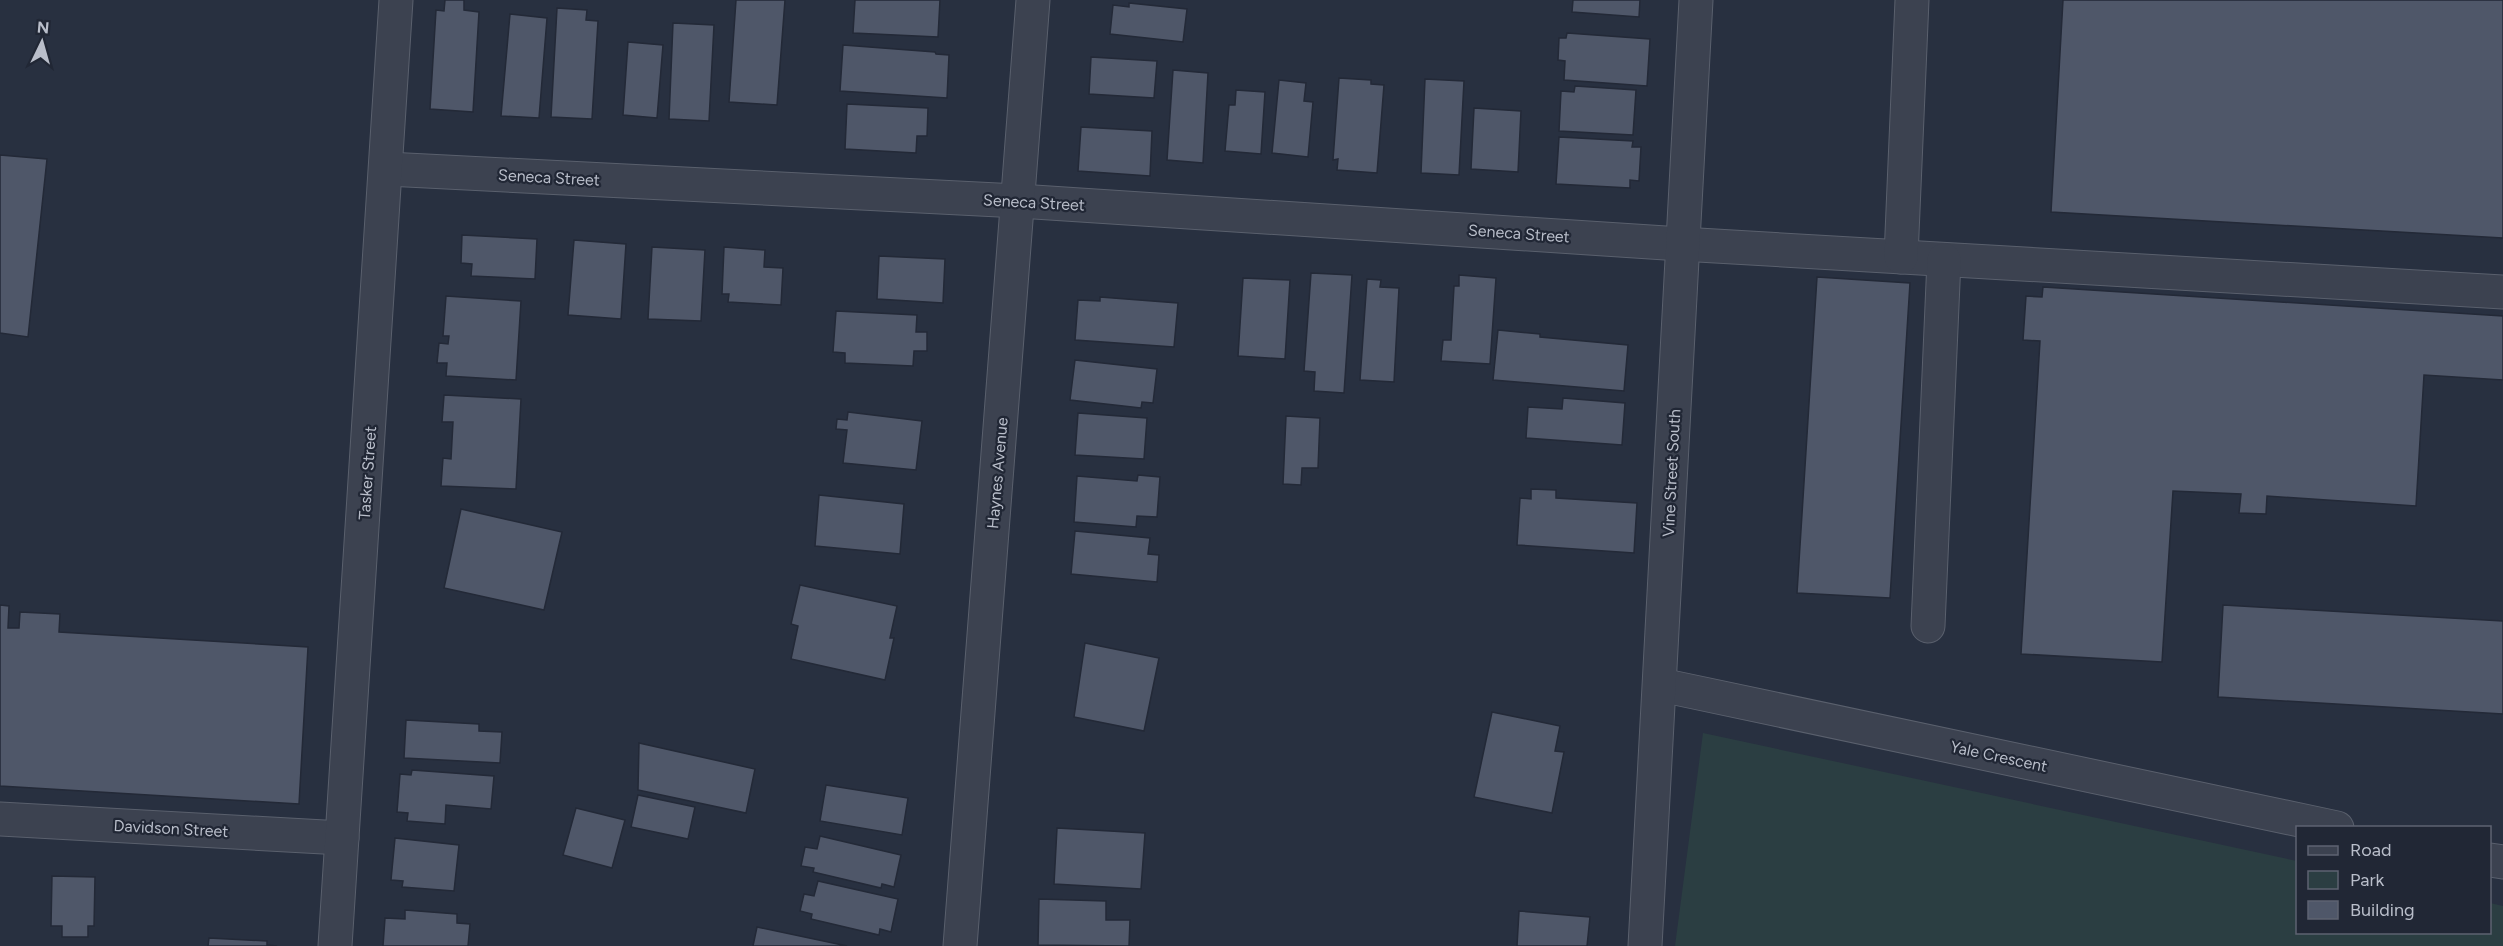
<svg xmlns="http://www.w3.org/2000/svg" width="2503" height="946" font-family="Figtree,sans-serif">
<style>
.green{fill:#2b3e42}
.building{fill:#4f5769;stroke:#232937;stroke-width:1.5}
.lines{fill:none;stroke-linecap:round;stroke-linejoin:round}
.minor-casing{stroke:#5a606d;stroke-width:35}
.minor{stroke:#3c4250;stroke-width:33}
.labels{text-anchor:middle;stroke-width:4.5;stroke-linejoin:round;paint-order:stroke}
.street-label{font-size:16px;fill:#b9beca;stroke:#212735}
</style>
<rect width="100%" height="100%" fill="#283040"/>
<polygon class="green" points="1703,733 2297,861 2298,932 2490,932 2490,903 2503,906 2503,946 1675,946"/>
<g class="building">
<polygon points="445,0 464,0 464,10 479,12 473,112 430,109 436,10 444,11"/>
<polygon points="736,0 785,0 777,105 729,102"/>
<polygon points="855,0 940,0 938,37 853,33"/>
<polygon points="1573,0 1640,0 1639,17 1572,12"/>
<polygon points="2063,0 2503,0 2503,238 2051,212"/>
<polygon points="1129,3 1187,9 1183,42 1110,34 1113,5 1129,7"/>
<polygon points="557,8 587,10 586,20 598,21 592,119 551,117"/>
<polygon points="510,14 547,18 539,118 501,116"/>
<polygon points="673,23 714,25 709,121 669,119"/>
<polygon points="1567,33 1650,39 1647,86 1564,80 1565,61 1558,60 1559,38 1566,38"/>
<polygon points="628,42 663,45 657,118 623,115"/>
<polygon points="843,45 935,52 936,54 949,55 947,98 840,91"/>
<polygon points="1091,57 1157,61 1154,98 1089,94"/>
<polygon points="1173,70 1208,73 1203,163 1167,160"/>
<polygon points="1339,78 1371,80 1371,84 1384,85 1377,173 1337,170 1338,159 1333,160"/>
<polygon points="1425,79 1464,81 1459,175 1421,173"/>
<polygon points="1279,80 1306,83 1304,101 1313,102 1308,157 1272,153"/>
<polygon points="1575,86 1636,90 1633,135 1559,131 1561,91 1574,92"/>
<polygon points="1236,90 1265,92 1261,154 1225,151 1229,105 1235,105"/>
<polygon points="847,104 928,108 927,136 917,136 916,153 845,149"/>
<polygon points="1474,108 1521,111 1518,172 1471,169"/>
<polygon points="1081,127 1152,131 1150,176 1078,171"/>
<polygon points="1559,137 1633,141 1632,147 1641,147 1639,181 1630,180 1630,188 1556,184"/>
<polygon points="0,155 47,159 28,337 0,333"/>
<polygon points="462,235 537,239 535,279 471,276 472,264 461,263"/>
<polygon points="574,240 626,244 621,319 568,315"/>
<polygon points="652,247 705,250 701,321 648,319"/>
<polygon points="724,247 765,250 764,267 783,268 781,305 728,302 729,294 722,294"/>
<polygon points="879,256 945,259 943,303 877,299"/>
<polygon points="1311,273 1352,275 1344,393 1314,391 1315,372 1304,371"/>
<polygon points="1459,275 1496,278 1490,364 1441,361 1443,340 1451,340 1454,286 1459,286"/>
<polygon points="1817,277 1910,283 1890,598 1797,593"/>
<polygon points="1243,278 1290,280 1285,359 1238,356"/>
<polygon points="1367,279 1381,280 1380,287 1399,288 1394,382 1360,380"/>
<polygon points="2043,287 2503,316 2503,380 2424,375 2416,506 2267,496 2266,514 2239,513 2241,494 2173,491 2162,662 2021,654 2040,341 2023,340 2026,296 2042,297"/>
<polygon points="446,296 521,301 516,380 446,376 447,363 437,363 439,343 448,344 449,336 443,336"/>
<polygon points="1100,297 1178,303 1174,347 1075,340 1078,300 1100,301"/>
<polygon points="836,311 917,315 916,332 927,332 927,351 914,351 913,366 845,363 845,353 833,352"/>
<polygon points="1498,330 1540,334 1540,337 1628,345 1624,391 1493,380"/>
<polygon points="1075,360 1157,369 1153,403 1142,402 1141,408 1070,400"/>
<polygon points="444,395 521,399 516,489 441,486 443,458 451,459 453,422 442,422"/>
<polygon points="1563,398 1625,403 1622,445 1526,438 1528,407 1562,409"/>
<polygon points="848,412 922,421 916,470 843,463 847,430 836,429 837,419 847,420"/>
<polygon points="1078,413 1147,418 1144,459 1075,455"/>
<polygon points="1286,416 1320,418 1318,468 1302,468 1301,485 1283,484"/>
<polygon points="1138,475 1160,477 1157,517 1137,516 1136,527 1074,522 1077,476 1137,481"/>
<polygon points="1531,489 1556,490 1556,498 1637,503 1634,553 1517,545 1520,498 1531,499"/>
<polygon points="819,495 904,504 900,554 815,546"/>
<polygon points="461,509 562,532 544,610 444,588"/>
<polygon points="1075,531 1150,538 1148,554 1159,555 1157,582 1071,574"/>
<polygon points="800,585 897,606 890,638 894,638 885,680 791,659 798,626 791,624"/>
<polygon points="0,605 9,606 8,628 19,628 20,612 60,614 59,632 308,647 299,804 0,786"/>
<polygon points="2223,605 2503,621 2503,714 2218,697"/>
<polygon points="1085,643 1159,658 1144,731 1074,717"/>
<polygon points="1492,712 1560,726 1555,751 1564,752 1552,813 1474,797"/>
<polygon points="406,720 479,724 479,731 502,732 500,763 404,758"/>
<polygon points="639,743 755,769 746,813 638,790"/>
<polygon points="412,770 494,776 491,809 446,805 445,824 407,821 408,813 397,812 400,774 411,775"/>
<polygon points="826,785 908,798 902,835 820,821"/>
<polygon points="638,795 695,807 688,839 631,827"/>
<polygon points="576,808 625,820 612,868 563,855"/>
<polygon points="1057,828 1145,833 1141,889 1054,884"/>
<polygon points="820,836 901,855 894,887 882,884 881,888 813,872 814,868 801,866 805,847 817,849"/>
<polygon points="395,838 459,845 454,891 402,887 403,881 391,880"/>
<polygon points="52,876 95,877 94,926 88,926 88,937 62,937 62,926 51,926"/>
<polygon points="818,881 898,899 891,932 880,929 879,935 811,919 812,914 800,911 804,894 814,896"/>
<polygon points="1039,899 1106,901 1106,920 1130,920 1129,946 1038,945"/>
<polygon points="405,910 457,914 457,923 470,924 468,946 383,946 385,918 405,919"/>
<polygon points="1519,911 1590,917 1587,946 1517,946"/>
<polygon points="757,927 847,946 753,946"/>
<polygon points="209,938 267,941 267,945 277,946 208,946"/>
</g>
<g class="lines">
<defs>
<g id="minor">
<polyline points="387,169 1019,201 1681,244 2503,292"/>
<polyline points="1901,257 1912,0"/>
<polyline points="1928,626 1944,260"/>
<polyline points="1661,685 2337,828"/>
<polyline points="0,819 342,838"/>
<polyline points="2490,860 2503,862"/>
<polyline points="335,946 396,0"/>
<polyline points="960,946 1033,0"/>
<path d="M1645,946C1664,631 1677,315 1696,0"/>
</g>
</defs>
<use href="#minor" class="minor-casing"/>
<use href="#minor" class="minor"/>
</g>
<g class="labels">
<g class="street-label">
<text transform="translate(549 177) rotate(3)" y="6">Seneca Street</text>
<text transform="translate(1034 202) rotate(3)" y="6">Seneca Street</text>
<text transform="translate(1519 233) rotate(4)" y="6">Seneca Street</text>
<text transform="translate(367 473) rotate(-86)" y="6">Tasker Street</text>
<text transform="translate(997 473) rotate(-85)" y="6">Haynes Avenue</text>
<text transform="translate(1671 473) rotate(-87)" y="6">Vine Street South</text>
<text transform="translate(1999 756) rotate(12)" y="6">Yale Crescent</text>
<text transform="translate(171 828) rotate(3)" y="6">Davidson Street</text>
</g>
</g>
<rect x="2296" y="826" width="195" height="108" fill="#212735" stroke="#5e6371" stroke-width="1.5"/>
<rect x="2308" y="846" width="30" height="9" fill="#3c4250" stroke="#5e6371" stroke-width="1.5"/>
<text x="2350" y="856" font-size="18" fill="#b9beca">Road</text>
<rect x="2308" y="871" width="30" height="18" fill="#2b3e42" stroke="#5e6371" stroke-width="1.5"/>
<text x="2350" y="886" font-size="18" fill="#b9beca">Park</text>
<rect x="2308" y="901" width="30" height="18" fill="#4f5769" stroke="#5e6371" stroke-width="1.5"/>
<text x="2350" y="916" font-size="18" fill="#b9beca">Building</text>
<g transform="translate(42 42) rotate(5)" stroke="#212735" stroke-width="4.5" paint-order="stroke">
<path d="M0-4.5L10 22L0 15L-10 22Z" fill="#b9beca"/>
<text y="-9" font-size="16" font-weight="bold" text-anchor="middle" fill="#b9beca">N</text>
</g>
</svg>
